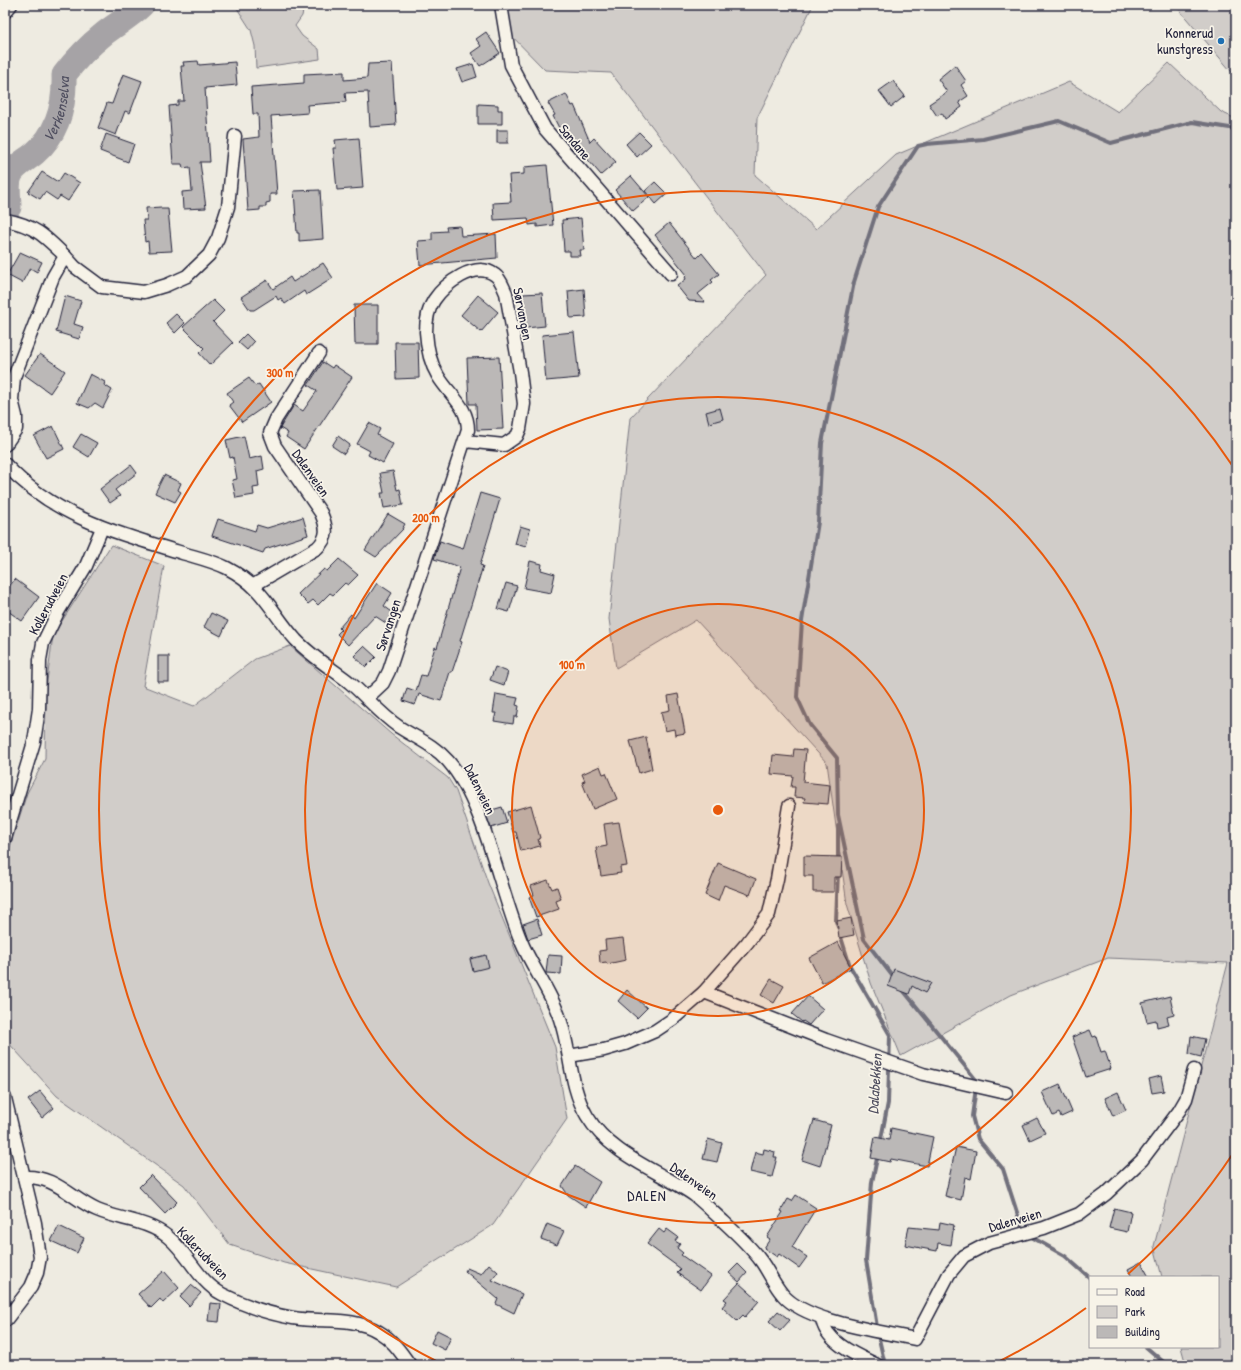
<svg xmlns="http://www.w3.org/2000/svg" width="1241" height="1370" font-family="'Patrick Hand',sans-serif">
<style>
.green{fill:#d1cdc9;stroke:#7a7882}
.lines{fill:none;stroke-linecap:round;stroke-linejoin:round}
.stream{stroke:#716f7b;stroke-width:4}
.river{stroke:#a6a3a6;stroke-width:25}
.building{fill:#bbb8b7;stroke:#22223b}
.street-casing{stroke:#22223b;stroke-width:15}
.street{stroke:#f7f3e8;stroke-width:12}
.ring{fill:none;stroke:#e8590c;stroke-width:2}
.poi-dot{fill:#1f6fb2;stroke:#f7f3e8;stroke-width:1.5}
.labels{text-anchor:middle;stroke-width:3.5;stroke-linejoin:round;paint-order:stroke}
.poi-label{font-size:14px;fill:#22223b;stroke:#f7f3e8;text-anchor:end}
.street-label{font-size:14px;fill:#22223b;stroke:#f7f3e8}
.water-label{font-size:15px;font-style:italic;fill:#504f60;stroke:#f7f3e8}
.neighbourhood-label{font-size:15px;letter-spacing:1px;fill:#22223b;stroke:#f7f3e8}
.centre{fill:#e8590c;stroke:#f7f3e8;stroke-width:2}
.ring-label{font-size:12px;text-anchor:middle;font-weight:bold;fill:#e8590c;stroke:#f7f3e8;stroke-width:3.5;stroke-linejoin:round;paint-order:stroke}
</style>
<rect width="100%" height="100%" fill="#eeebe1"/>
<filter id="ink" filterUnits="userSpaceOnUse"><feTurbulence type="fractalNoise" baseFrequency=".025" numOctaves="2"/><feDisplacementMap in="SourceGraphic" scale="8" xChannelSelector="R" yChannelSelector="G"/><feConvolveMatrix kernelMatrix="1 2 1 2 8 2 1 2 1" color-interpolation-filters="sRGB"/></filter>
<g filter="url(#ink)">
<g class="green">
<polygon points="235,5 304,6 302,16 295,26 302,36 319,49 320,59 256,68 255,46 251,30"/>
<polygon points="501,5 810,5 812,7 757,118 755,175 816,229 896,155 1069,82 1118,112 1169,63 1221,112 1236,119 1236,1365 1186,1365 1181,1347 1218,1347 1218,1277 1162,1277 1154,1246 1228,963 1108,958 1011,995 901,1056 871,983 847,904 827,763 696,620 616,668 609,619 630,418 766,275 611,73 545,70 504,28"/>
<polygon points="1175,5 1236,5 1236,77"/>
<polygon points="111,545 164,566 143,686 194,706 255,659 290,646 391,734 448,778 456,791 488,883 555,1047 567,1119 493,1225 396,1287 284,1263 230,1245 184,1185 57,1096 5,1039 5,863 27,793 45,759 46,689 53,635"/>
</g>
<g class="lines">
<g class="stream">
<polyline points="838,861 838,826"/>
<polyline points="838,872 836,921 838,927"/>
<polyline points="840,934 850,966 890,1035 888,1103 880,1144"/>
<polyline points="894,978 864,939 838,815 837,758 810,725 797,697 802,621 818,522 822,443 854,282 878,207 918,146 927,144 983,139 1059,121 1111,143 1192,122 1236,129"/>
<polyline points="903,990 977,1081 972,1116 978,1139 1003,1169 1023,1231"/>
<polyline points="878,1154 872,1182 866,1260 879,1339 885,1365"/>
<polyline points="1028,1235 1065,1256 1090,1278"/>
<polyline points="1146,1347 1167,1365"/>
</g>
<path class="river" id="s1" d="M9,207C9,197 6,183 11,174C15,166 28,159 35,153C58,133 65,104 64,75C76,59 90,45 105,33C118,23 131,16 142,5"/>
</g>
<g class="building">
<polygon points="486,32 500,53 480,66 471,53 481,46 476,39"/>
<polygon points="198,61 199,65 235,62 237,85 205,88 210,162 200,162 206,208 183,209 182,192 192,191 190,167 183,168 182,164 173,164 169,106 178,105 178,101 184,101 181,66 184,66 183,62"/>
<polygon points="392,63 396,125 370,127 368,92 345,93 346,102 307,105 308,113 271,116 277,194 270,194 270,202 266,203 266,207 260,207 260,210 248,211 243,139 259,137 258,114 253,114 251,87 304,83 304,74 344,72 344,80 367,78 368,64"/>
<polygon points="473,64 477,77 462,82 457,69"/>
<polygon points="955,65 966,81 961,85 968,96 959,102 962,107 945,119 942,113 937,116 929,104 947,92 938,79"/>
<polygon points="123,74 142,81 130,113 125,111 116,135 98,128 107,103 112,104"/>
<polygon points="893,81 905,96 891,107 879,91"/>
<polygon points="566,94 572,106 574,105 590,142 594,138 616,162 601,175 576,146 572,149 565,140 553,116 555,115 548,103"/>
<polygon points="478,104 498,105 498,110 502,110 502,124 478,124"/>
<rect x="497" y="130" width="11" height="13"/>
<polygon points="639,132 651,144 637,157 626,144"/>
<polygon points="106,134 134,144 128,162 100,151"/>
<polygon points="359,138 363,188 337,190 333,148 336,148 335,140"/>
<polygon points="547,165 553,225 537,227 537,224 529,225 528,218 494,220 493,203 511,202 509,175 524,174 524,167"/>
<polygon points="42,172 58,182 64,173 80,183 68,201 60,196 57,200 45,192 40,199 28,192"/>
<polygon points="631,176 649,197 633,211 615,190"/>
<polygon points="655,182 667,194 656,204 645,191"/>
<polygon points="320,190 323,239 299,241 299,233 297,233 294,191"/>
<polygon points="161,207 161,209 168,209 172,251 149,252 148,241 145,242 143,220 147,220 146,208"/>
<polygon points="581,218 584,250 580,250 581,256 570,256 570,251 564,251 562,220"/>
<polygon points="669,223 697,258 702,253 719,274 711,280 713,282 698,294 705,302 689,301 677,286 686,279 685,277 687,275 655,235"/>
<polygon points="460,226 461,236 496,234 497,258 420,265 418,241 432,240 432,232 447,231 446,227"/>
<polygon points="20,252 42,262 37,272 30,268 22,283 7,275"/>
<polygon points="323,263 333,278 306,295 304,291 285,304 281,298 278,300 276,296 254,310 250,310 241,297 267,280 273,289 290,277 293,282"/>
<polygon points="584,289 586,317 570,318 568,291"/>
<polygon points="542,293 545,326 526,328 523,294"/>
<polygon points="478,295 498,312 481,332 461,315"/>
<polygon points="65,296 81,301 74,324 83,327 79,339 56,332"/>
<polygon points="213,300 224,311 213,322 233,343 210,365 199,353 204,348 183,327"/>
<polygon points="354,305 378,305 378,344 355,344"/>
<polygon points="176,314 185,323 175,333 166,323"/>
<polygon points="574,332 579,378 546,381 542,335"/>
<polygon points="246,334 254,342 247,350 238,342"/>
<polygon points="395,342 418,342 419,378 396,379"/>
<polygon points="40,354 65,371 50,393 25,375"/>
<polygon points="499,357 503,429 477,430 476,404 469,404 467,358"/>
<polygon points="323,362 332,368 334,365 352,377 304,449 286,437 288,433 280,428 294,405 303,411 317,391 308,385"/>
<polygon points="90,374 105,382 104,385 112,390 103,408 95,403 89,408 77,403"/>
<polygon points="249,378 255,386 259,384 271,402 242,422 229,405 233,402 227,393"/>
<polygon points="720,408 723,419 709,423 706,412"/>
<polygon points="369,423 380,429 377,435 393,444 383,463 368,455 370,451 357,444"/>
<polygon points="53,426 64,449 46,458 34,436"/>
<polygon points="81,434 97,443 89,457 73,447"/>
<polygon points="244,436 249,459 262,456 264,469 257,471 259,487 253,488 254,495 236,498 232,480 237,479 233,457 230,458 226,440"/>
<polygon points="338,436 350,445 344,454 332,446"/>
<polygon points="131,465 137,473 115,490 120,496 110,503 100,489"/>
<polygon points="393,471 397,490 400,489 403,505 384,508 381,493 384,493 380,473"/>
<polygon points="164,475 181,483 178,490 181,492 175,502 155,493"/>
<polygon points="480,493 500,499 480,565 483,566 460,641 462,642 452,672 450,672 441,701 419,694 415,705 403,701 407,688 416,691 421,675 426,676 435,647 437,648 460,567 434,559 440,541 463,549"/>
<polygon points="388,514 405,524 402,529 403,529 376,557 365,550"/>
<polygon points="303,517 308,535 265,549 263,553 212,536 218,519 255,531 257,525 267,528"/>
<polygon points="520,526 530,529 526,547 515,544"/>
<polygon points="339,559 358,575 348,585 345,583 333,595 330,593 318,605 313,600 308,604 298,594 324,569 327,571"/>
<polygon points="530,561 542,564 541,570 555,574 551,593 524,588"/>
<polygon points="15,579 39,597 22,621 5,609 5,592"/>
<polygon points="377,583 392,593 384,606 396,615 389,625 375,616 348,645 337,634 341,630 339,628 351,614 354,618"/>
<polygon points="506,583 517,586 509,612 498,609"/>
<polygon points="211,613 228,621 221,636 204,627"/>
<polygon points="364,646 376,657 366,667 354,656"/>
<rect x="158" y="656" width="11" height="26"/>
<polygon points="495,667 508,672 504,685 490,680"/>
<polygon points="496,694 518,698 516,705 519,706 517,717 514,717 513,724 494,721 496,713 493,713"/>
<polygon points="678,694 685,733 675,735 674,729 665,731 661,712 670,710 668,696"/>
<polygon points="646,737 652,769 639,773 630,741"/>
<polygon points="794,749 806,750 803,782 830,785 828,804 804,802 805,798 794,797 795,787 791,787 793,776 771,774 773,755 793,757"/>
<polygon points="600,766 603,774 606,773 617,799 593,809 582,782 585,781 582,774"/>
<polygon points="531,805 540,838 538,839 540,846 521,851 516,832 513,832 507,812"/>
<polygon points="502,807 507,823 491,828 485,812"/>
<polygon points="619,822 627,866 620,867 621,873 601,876 596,848 607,846 604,824"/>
<polygon points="804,856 842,857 841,877 834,877 834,892 813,892 813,876 804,876"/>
<polygon points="718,863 756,879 750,895 724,885 718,901 705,895"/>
<polygon points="548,880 552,889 557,887 561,899 556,901 559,909 536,917 529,897 534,895 531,886"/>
<polygon points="851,918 854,935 839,938 837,921"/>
<polygon points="537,919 542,935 528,939 523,924"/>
<polygon points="623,938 626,960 607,964 606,962 600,963 599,951 606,950 605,940"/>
<polygon points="838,942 851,968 822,983 809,958"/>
<polygon points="486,955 489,967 473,971 470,959"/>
<polygon points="548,955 562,956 561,974 546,973"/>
<polygon points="894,969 899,971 931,983 925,993 912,986 909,994 888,986"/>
<polygon points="771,979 784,986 774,1003 761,995"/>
<polygon points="627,990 647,1008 637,1018 618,1001"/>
<polygon points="808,996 823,1009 809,1025 803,1021 802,1022 792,1014"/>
<polygon points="1170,996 1174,1015 1167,1017 1169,1024 1157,1027 1156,1020 1147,1022 1142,1003"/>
<polygon points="1090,1030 1093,1037 1096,1036 1101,1052 1105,1051 1111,1069 1086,1077 1072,1037"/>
<polygon points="1191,1036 1205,1039 1201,1057 1189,1054"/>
<polygon points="1161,1076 1164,1091 1152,1093 1149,1079"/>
<polygon points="1060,1084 1072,1112 1061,1117 1059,1113 1053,1116 1042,1092"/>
<polygon points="40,1091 54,1108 42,1118 28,1100"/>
<polygon points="1118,1092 1126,1110 1113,1116 1105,1098"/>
<polygon points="1037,1118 1045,1133 1030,1140 1023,1125"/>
<polygon points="814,1120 831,1125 820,1166 802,1160"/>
<polygon points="891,1128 933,1137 927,1166 891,1159 890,1162 871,1158 875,1137 889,1140"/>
<polygon points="708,1139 722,1143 717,1162 703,1159"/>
<polygon points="956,1147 976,1151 971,1179 965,1177 961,1200 945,1196"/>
<polygon points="764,1149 775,1152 774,1157 777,1157 772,1177 750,1172 755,1152 763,1154"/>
<polygon points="575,1166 600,1182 586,1207 568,1195 562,1186"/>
<polygon points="151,1175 177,1202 165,1214 139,1187"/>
<polygon points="796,1195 816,1208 792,1247 807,1257 799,1268 779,1254 777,1257 764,1248 770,1239 767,1237 783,1212 781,1211 788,1199 792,1201"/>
<polygon points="1114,1208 1131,1212 1127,1232 1109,1228"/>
<polygon points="940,1222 954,1225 951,1245 938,1243 937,1251 905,1245 909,1227 939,1230"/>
<polygon points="547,1224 564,1231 557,1245 541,1239"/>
<polygon points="59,1226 84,1238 77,1253 51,1241"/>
<polygon points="659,1229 664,1233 667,1229 678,1237 675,1241 680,1244 677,1248 683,1253 681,1255 711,1276 701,1290 677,1273 681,1269 647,1244"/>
<polygon points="1141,1262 1149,1277 1132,1277 1128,1269"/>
<polygon points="489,1264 498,1272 492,1280 522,1294 514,1313 496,1304 498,1299 465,1271 467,1268 481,1274"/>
<polygon points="738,1264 747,1273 739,1282 729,1273"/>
<polygon points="164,1271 179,1288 163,1303 160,1299 151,1308 138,1294"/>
<polygon points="739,1283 759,1301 745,1317 743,1315 737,1321 722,1307 727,1301 724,1299"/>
<polygon points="191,1285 201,1293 189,1306 180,1297"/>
<polygon points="210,1303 221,1304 219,1322 208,1321"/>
<polygon points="778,1311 790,1320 780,1331 769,1321"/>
<polygon points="437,1330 451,1337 445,1350 431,1343"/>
</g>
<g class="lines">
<defs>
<g id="street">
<polyline points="501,5 511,65 545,129 671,274"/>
<polyline points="5,12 11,5"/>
<path d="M5,220C34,225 45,236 65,256L53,277L14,377L12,400L16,416V429L5,445"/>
<polyline points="65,256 75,267 102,287 144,292 167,285 187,276 209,255 218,238 228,207 235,136"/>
<path d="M5,464C52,515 113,532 176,551C194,557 211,560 227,568C265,588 270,611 296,640C312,657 331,668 349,682C366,696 380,714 399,727C416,738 434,745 448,761C485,803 499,889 521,941C532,968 551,991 560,1019C571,1050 569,1086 587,1116C611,1156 658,1170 694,1195C704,1203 714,1213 724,1222C737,1234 750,1246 761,1261C769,1272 774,1285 783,1295C806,1322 879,1331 915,1339L949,1274L964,1256L989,1243L1044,1228L1079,1214L1106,1194L1142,1160L1179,1111L1186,1099L1194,1070"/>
<path d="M254,585L317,548C329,537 327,527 321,513L275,446L270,433L276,419L319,353"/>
<path d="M367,698L383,683L389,671L468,430C468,406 450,396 438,376C430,363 427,348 426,332C426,322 428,309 434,300C445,284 475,260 495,275C501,279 503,287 506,293L520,372L524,404L520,429L517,436L504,445L465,441"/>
<polyline points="5,838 34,742 39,709 40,660 43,643 58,612 86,566 102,528"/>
<polyline points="704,992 826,1040 923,1074 1006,1093"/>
<polyline points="569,1056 604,1050 625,1044 655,1031 673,1019 704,992 747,943 769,914 777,879 789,806"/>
<polyline points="5,1098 35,1223 40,1257 37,1273 31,1287 5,1321"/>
<path d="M24,1177C54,1175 72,1199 97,1210C120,1220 147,1220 168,1237C188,1253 198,1281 222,1294C243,1305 270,1314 293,1318C322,1323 353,1316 379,1332C393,1340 401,1353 410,1365"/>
<path d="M822,1318C824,1342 858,1356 877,1365"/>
</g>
</defs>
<use href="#street" class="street-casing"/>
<use href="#street" class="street"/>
</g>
</g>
<circle cx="718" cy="810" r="206" fill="#e8590c" fill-opacity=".12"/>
<g class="ring">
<circle cx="718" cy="810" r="206"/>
<circle cx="718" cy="810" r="413"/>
<path d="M1234 1152A619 619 0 0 1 1128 1274M1086 1308A619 619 0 0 1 994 1364M442 1364A619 619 0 1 1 1234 468"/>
</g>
<circle class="poi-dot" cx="1221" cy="41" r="4"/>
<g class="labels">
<g class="poi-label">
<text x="1213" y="38">Konnerud<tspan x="1213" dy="16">kunstgress</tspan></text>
</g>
<g class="street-label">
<text transform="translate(575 142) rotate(50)" y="5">Sandane</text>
<text transform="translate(523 314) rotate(79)" y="5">Sørvangen</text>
<text transform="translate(311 473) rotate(55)" y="5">Dalenveien</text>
<text transform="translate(48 604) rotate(-62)" y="5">Kollerudveien</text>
<text transform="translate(388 625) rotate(-72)" y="5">Sørvangen</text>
<text transform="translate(480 789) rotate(64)" y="5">Dalenveien</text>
<text transform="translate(694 1181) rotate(35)" y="5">Dalenveien</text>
<text transform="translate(1015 1220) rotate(-16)" y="5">Dalenveien</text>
<text transform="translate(203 1253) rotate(46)" y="5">Kollerudveien</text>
</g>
<g class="water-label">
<text dy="5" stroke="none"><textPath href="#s1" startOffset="116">Verkenselva</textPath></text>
<text transform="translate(875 1084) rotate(-86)" y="5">Dalabekken</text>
</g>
<g class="neighbourhood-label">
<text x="647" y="1201">DALEN</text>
</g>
</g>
<circle cx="718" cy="810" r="6" class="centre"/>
<g class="ring-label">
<text x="280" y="377">300 m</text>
<text x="426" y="522">200 m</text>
<text x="572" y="669">100 m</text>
</g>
<rect width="1241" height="1370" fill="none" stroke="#f7f3e8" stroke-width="20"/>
<rect x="10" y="10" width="1221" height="1350" fill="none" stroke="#22223b" stroke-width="1.5" filter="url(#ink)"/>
<rect x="1089" y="1276" width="130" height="72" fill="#f7f3e8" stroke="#a29fa3"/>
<rect x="1097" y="1289" width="20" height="6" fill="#f7f3e8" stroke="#a29fa3"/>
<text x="1125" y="1296" font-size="12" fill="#22223b">Road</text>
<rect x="1097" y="1306" width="20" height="12" fill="#d1cdc9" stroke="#a29fa3"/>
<text x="1125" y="1316" font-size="12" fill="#22223b">Park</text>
<rect x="1097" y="1326" width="20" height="12" fill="#bbb8b7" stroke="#a29fa3"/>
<text x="1125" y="1336" font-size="12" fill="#22223b">Building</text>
</svg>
